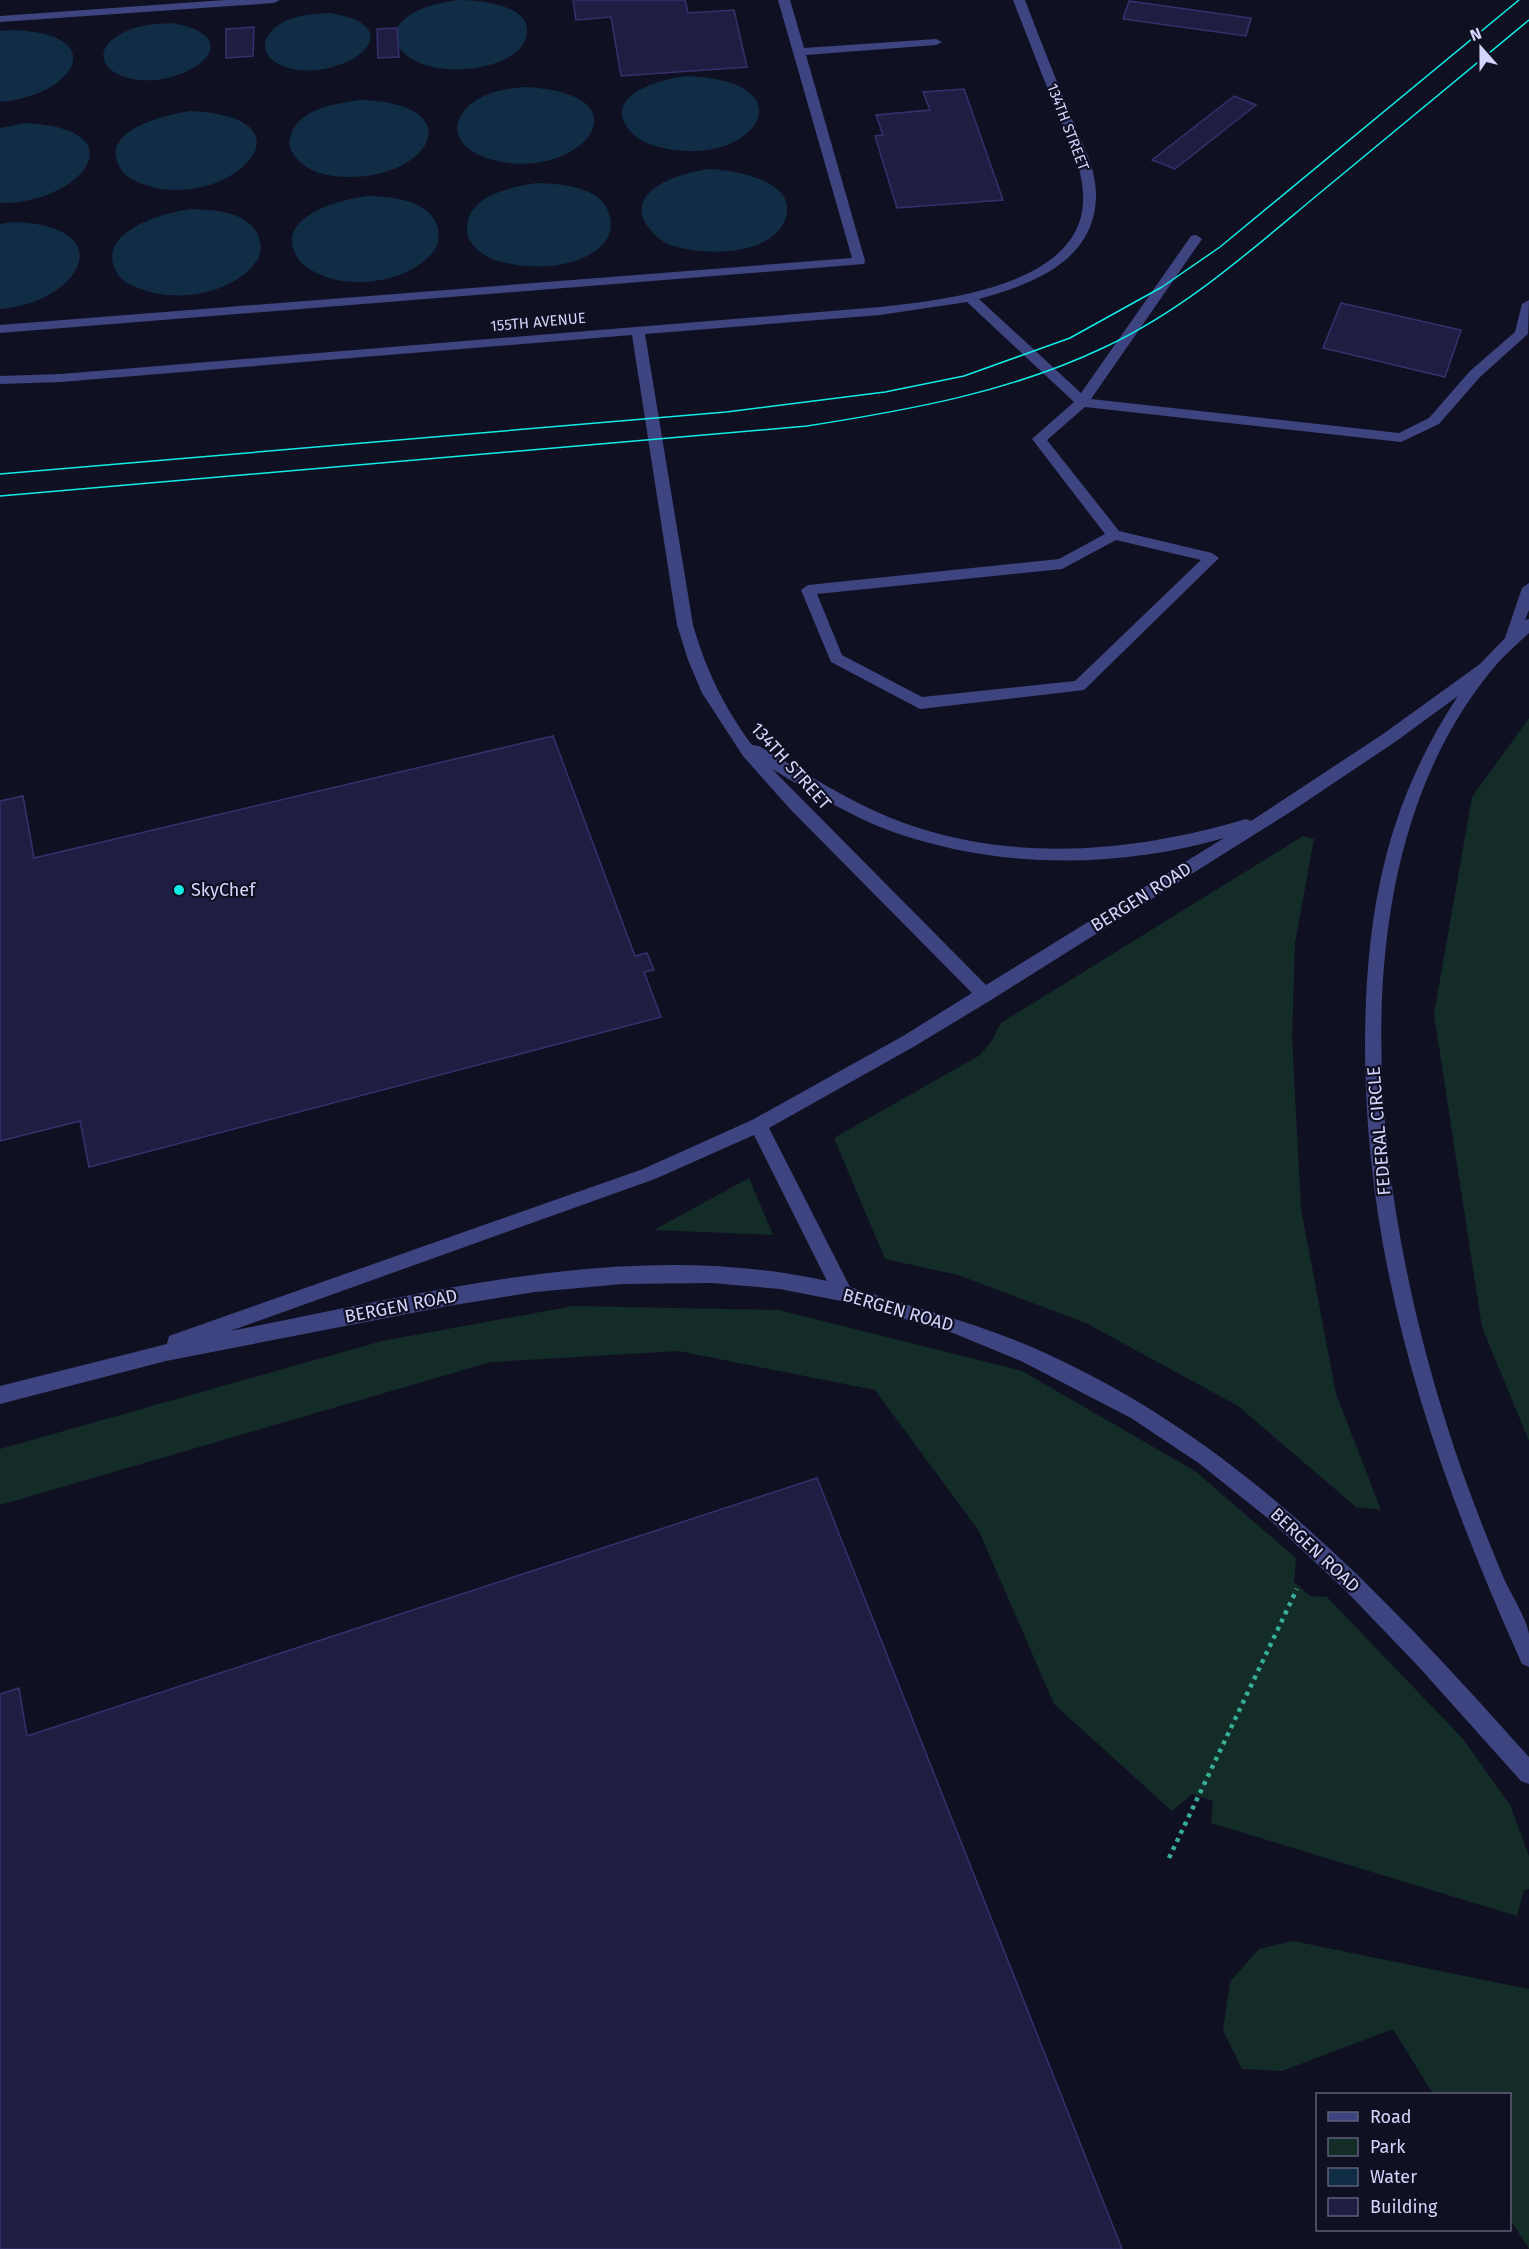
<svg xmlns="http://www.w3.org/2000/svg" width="1529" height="2249" font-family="'Fira Sans',sans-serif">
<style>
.green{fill:#132c28}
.water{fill:#112c45}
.building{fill:#201d43;stroke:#35316d;stroke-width:1.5}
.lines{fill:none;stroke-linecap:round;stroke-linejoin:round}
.path{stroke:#37ae97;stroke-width:4.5;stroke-dasharray:4 5;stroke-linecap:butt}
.minor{fill:#3e447f;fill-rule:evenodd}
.tram{stroke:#10ede6;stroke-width:1.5}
.poi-dot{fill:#10ede6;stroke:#101023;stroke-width:2}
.labels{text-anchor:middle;stroke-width:4.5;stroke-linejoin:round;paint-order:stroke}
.far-street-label{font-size:15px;fill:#d4d5fc;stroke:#101023}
.street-label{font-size:18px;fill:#d4d5fc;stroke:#101023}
.poi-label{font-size:18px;fill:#d4d5fc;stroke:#101023;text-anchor:start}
</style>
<rect width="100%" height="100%" fill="#101023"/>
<g class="green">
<polygon points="1529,718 1529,1441 1482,1327 1434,1014 1472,797"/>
<polygon points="1303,836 1314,839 1295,943 1292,1037 1301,1209 1336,1394 1381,1510 1356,1507 1238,1406 1086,1323 958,1275 885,1259 834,1138 980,1055 991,1042 1001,1023"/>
<polygon points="749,1178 773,1235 654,1230"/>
<polygon points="573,1306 778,1310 1022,1371 1195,1471 1296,1558 1294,1582 1310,1596 1327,1597 1464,1740 1510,1805 1529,1856 1529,1889 1524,1890 1517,1916 1211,1823 1213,1801 1192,1794 1172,1811 1054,1704 979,1531 875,1390 679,1351 491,1362 0,1505 0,1449 382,1341"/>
<polygon points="1293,1941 1529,1989 1529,2249 1510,2219 1510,2094 1433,2094 1393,2029 1282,2071 1242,2069 1223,2030 1230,1982 1259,1949"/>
</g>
<g class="water">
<path d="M458,0C479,0 539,5 525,40C521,52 505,60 493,64C401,90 346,15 458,0Z"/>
<path d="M330,13C416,27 347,80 293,69C253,60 258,30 293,18C305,14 317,14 330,13Z"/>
<path d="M172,23C259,39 179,92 128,78C103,71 92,51 119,35C134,25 154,24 172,23Z"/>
<path d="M13,30C113,34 74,96 0,102V31Z"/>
<path d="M687,76C818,81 749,178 649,144C639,140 630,133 625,124C608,92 666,78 687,76Z"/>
<path d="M524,87C658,93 575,190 484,157C447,143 450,112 484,96C497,90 511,88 524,87Z"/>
<path d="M361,100C479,104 425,187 334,176C316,174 298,166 290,148C288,143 290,141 291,135C299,108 338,103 361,100Z"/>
<path d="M191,111C326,118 224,215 143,184C131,180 121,174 117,161C106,128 169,114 191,111Z"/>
<path d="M26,123C141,129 81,204 0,203V128Z"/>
<path d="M709,169C733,170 800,180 785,220C770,258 698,256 668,244C658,239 650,231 645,222C627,187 686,172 709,169Z"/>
<path d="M537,183C561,184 600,186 609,213C611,220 612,228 609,235C590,272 524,271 492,259C480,254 466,242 467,229C467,195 511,187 537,183Z"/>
<path d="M368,196C391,197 430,199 438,228C439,235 439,243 435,249C415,280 358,289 326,277C311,271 298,265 293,248C284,213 344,199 368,196Z"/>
<path d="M192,209C217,210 254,212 260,242C262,249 260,257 255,263C232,294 176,303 141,289C132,286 120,281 116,271C95,231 166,212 192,209Z"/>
<path d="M14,222C122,226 82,302 0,309V224Z"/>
</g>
<g class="building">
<polygon points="573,0 685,0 688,13 734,10 747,67 621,76 611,17 576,20"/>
<polygon points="1129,1 1251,18 1246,36 1123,19"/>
<polygon points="254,27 253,56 226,58 226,29"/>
<polygon points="397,28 399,57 378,58 377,29"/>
<polygon points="964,89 1003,200 897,208 875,136 883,135 876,115 930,110 923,92"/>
<polygon points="1234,96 1256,105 1175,169 1152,160"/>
<polygon points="1341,303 1461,330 1445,377 1323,348"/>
<polygon points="553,736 635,956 647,953 654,970 644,972 661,1017 89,1167 80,1121 0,1141 0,801 23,796 34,858"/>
<polygon points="817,1478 1122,2249 0,2249 0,1694 19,1688 27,1736"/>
</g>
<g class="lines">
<polyline class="path" points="1169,1858 1297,1589"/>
<g class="minor">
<polygon points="225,0 280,0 274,3 0,22 0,16"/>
<polygon points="778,0 790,0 804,48 936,39 942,42 936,45 806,55 865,261 864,264 0,333 0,325 852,258"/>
<path d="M1013,0H1025C1040,40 1056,79 1072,119C1082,143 1097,170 1096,197C1094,262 1032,284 979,299L1081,393L1191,236L1196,235L1202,239L1091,399L1399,433L1429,418L1470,371L1515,332L1522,304L1529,300L1528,334L1480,377L1439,424L1401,442L1085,407L1047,440L1119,531L1212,553L1219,558L1084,690L920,709L831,662L801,590L808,585L1059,559L1105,534L1032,439L1074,402L967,302L880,315L645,334L693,625C706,670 724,707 752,745L759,746C806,773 852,804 904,823C1016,863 1135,852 1246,819L1251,821L1383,734L1480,664L1505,638L1522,588L1529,583V610L1525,620L1529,619V633C1514,647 1499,660 1487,676C1331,874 1375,1196 1445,1419C1461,1472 1481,1523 1502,1574C1509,1592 1526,1616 1529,1634C1529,1644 1529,1657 1529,1667L1522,1664C1432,1464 1365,1266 1365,1044C1366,913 1385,807 1458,696L1395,742L1295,809L991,1000L915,1046L769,1128L850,1287C912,1307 974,1322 1034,1348C1238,1437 1383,1594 1529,1757V1784L1521,1781L1418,1666L1346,1591L1270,1520L1200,1464L1131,1418L1021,1361L953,1333L846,1302L780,1289L711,1283L623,1284L535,1292L448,1306L166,1361L0,1404V1386L167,1344L169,1336L643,1169L752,1120L903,1036L972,993L791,810L743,756L702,693L688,660L677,625L632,335L61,382L0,384V376L61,374L880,307C945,300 1089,285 1083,193C1082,166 1068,140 1058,115C1043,77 1028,39 1013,0ZM1116,540L1201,560L1075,681L922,697L842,655L817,594L1062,569ZM772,769C811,792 850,816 893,832C999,869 1116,869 1224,838L986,985ZM754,1135L827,1281C630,1237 424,1294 230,1331L655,1179Z"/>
</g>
<g class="tram">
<polyline points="0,474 726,412 885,392 964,376 1070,338 1162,287 1220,247 1519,0"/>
<path d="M0,496L807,426C909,410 1011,392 1105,347C1184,310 1249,252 1315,197C1387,138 1458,79 1529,20"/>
</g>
</g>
<circle class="poi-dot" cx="179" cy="890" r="6"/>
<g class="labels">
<g class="far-street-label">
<text transform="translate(1068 127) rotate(69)" y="5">134TH STREET</text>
<text transform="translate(538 322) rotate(-5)" y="5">155TH AVENUE</text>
</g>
<g class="street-label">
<text transform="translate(791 766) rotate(48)" y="6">134TH STREET</text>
<text transform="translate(1141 897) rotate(-32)" y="6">BERGEN ROAD</text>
<text transform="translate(1379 1131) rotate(-95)" y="6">FEDERAL CIRCLE</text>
<text transform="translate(401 1306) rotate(-11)" y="6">BERGEN ROAD</text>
<text transform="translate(898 1310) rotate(16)" y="6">BERGEN ROAD</text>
<text transform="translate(1315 1550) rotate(43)" y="6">BERGEN ROAD</text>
</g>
<g class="poi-label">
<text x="191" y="896">SkyChef</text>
</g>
</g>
<rect x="1316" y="2093" width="195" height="138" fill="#101023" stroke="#5e5f7a" stroke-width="1.5"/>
<rect x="1328" y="2112" width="30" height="9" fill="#3e447f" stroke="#5e5f7a" stroke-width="1.5"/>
<text x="1370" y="2123" font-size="18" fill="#d4d5fc">Road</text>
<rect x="1328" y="2138" width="30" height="18" fill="#132c28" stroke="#5e5f7a" stroke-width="1.5"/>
<text x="1370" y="2153" font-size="18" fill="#d4d5fc">Park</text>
<rect x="1328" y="2168" width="30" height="18" fill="#112c45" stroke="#5e5f7a" stroke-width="1.5"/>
<text x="1370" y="2183" font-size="18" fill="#d4d5fc">Water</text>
<rect x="1328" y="2198" width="30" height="18" fill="#201d43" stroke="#5e5f7a" stroke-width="1.5"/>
<text x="1370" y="2213" font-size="18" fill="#d4d5fc">Building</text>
<g transform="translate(1481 48) rotate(339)" stroke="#101023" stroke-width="4.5" paint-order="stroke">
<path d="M0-4.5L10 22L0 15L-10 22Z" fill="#d4d5fc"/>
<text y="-9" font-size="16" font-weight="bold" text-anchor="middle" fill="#d4d5fc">N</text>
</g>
</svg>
